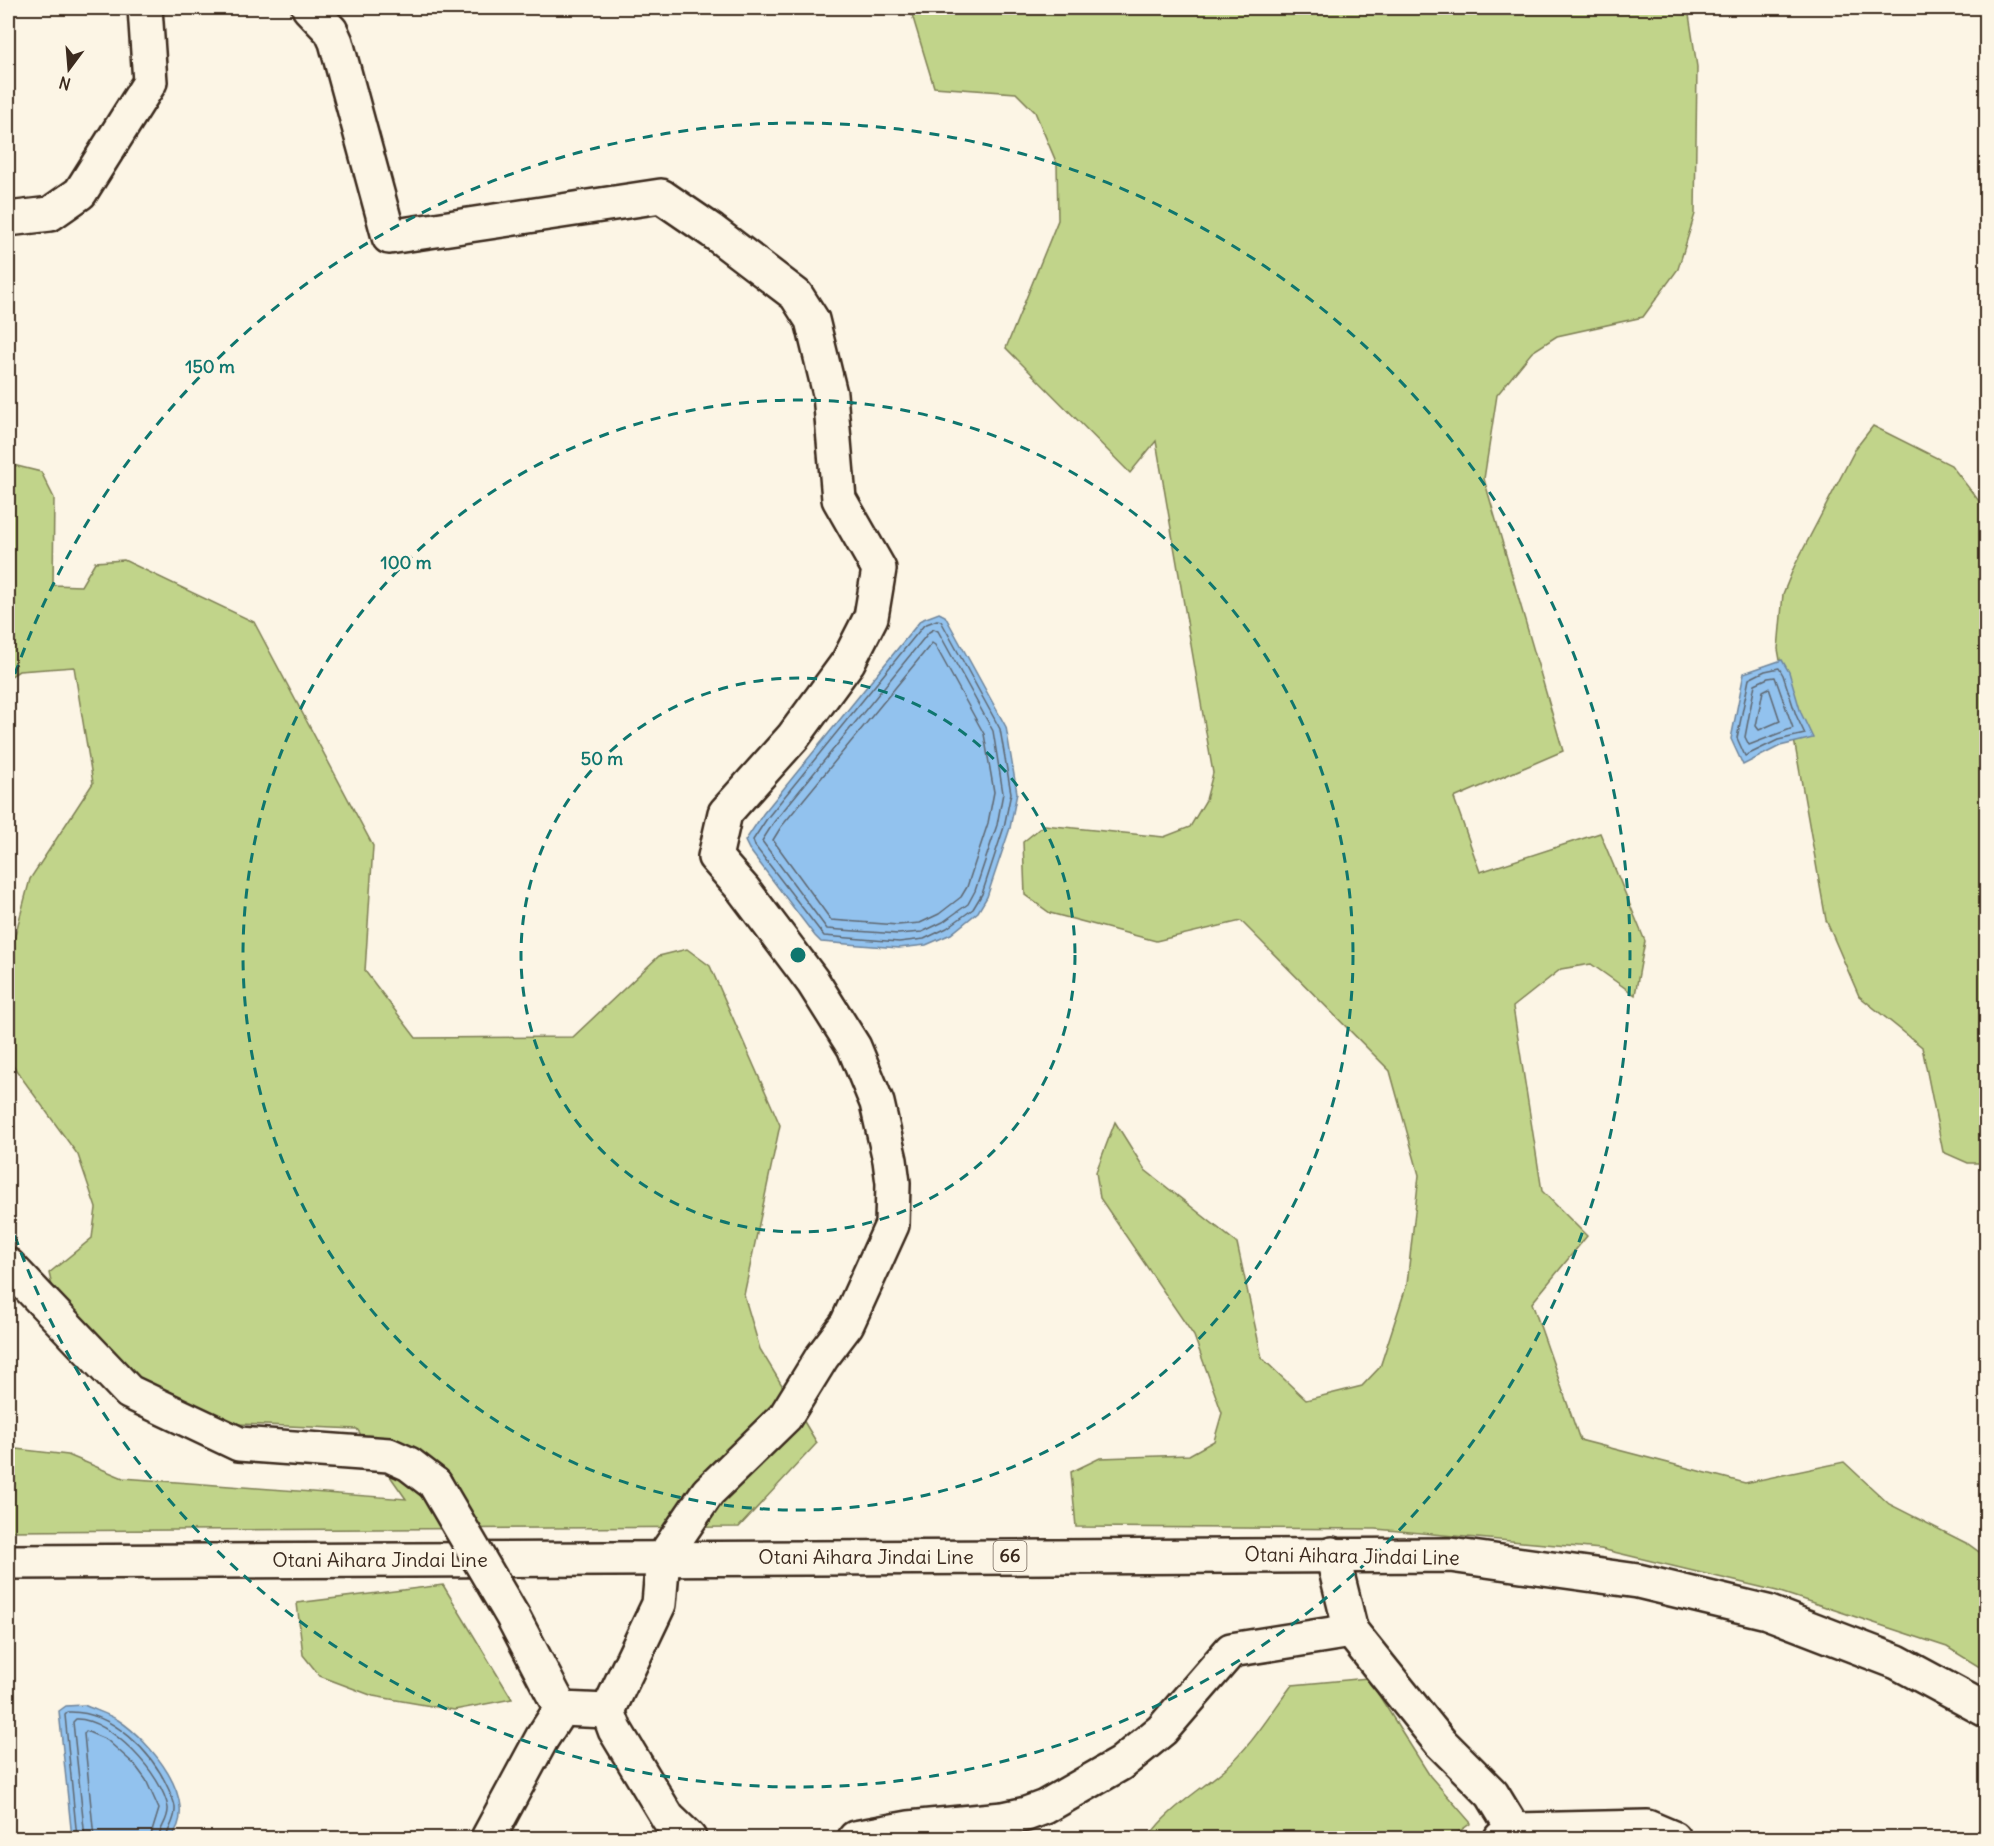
<svg xmlns="http://www.w3.org/2000/svg" width="1994" height="1846" font-family="Delius,sans-serif">
<style>
.green{fill:#c1d48a;stroke:#7e7f54;stroke-width:1.5}
.water{fill:#92c2ee;stroke:#6f859b;stroke-width:1.5}
.lines{fill:none;stroke-linecap:round;stroke-linejoin:round}
.shore{stroke:#5e6771;stroke-width:1.5}
.minor-casing{stroke:#3b2a1e;stroke-width:38}
.major-casing{stroke:#3b2a1e;stroke-width:38}
.minor{stroke:#fcf5e5;stroke-width:33}
.major{stroke:#fcf5e5;stroke-width:33}
.minor-bridge-casing{stroke:#3b2a1e;stroke-width:38;stroke-linecap:butt}
.minor-bridge{stroke:#fcf5e5;stroke-width:33}
.ring{fill:none;stroke:#0f766e;stroke-width:3;stroke-dasharray:10 8}
.labels{text-anchor:middle;stroke-width:6;stroke-linejoin:round;paint-order:stroke}
.shield{fill:#fcf5e5;stroke:#75675a;stroke-width:1.5}
.shield-label{font-size:18px;font-weight:bold;fill:#3b2a1e}
.street-label{font-size:20px;fill:#3b2a1e;stroke:#fcf5e5}
.centre{fill:#0f766e;stroke:#fcf5e5;stroke-width:3}
.ring-label{font-size:18px;text-anchor:middle;font-weight:bold;fill:#0f766e;stroke:#fcf5e5;stroke-width:6;stroke-linejoin:round;paint-order:stroke}
</style>
<rect width="100%" height="100%" fill="#fcf5e5"/>
<filter id="ink" filterUnits="userSpaceOnUse"><feTurbulence type="fractalNoise" baseFrequency=".0167" numOctaves="2"/><feDisplacementMap in="SourceGraphic" scale="12" xChannelSelector="R" yChannelSelector="G"/><feConvolveMatrix kernelMatrix="1 2 1 2 8 2 1 2 1" color-interpolation-filters="sRGB"/></filter>
<g filter="url(#ink)">
<g class="green">
<polygon points="910,8 1688,8 1697,67 1695,214 1678,269 1643,317 1557,336 1532,352 1497,395 1484,479 1563,751 1454,798 1480,872 1600,833 1645,941 1635,995 1591,964 1561,969 1513,1007 1542,1191 1587,1236 1532,1303 1580,1440 1745,1483 1844,1462 1889,1504 1968,1544 1986,1557 1986,1671 1947,1647 1777,1591 1601,1549 1376,1529 1076,1527 1071,1472 1100,1458 1189,1455 1214,1441 1222,1413 1194,1336 1100,1198 1096,1172 1115,1122 1145,1170 1237,1243 1262,1358 1306,1400 1362,1386 1380,1367 1407,1284 1419,1175 1390,1071 1241,921 1156,941 1050,913 1025,895 1023,842 1044,825 1164,837 1190,827 1206,800 1213,773 1156,441 1130,473 1006,348 1058,220 1057,164 1035,112 1016,93 934,87"/>
<polygon points="1873,426 1951,465 1986,510 1986,1163 1968,1163 1943,1152 1922,1047 1859,996 1826,920 1778,649 1783,594 1794,567 1856,448"/>
<polygon points="13,465 41,472 54,498 53,585 81,586 95,562 124,560 254,622 373,846 365,971 416,1038 573,1037 659,956 687,949 710,966 780,1125 744,1295 760,1349 817,1443 739,1527 8,1531 8,1448 68,1455 123,1478 406,1499 357,1429 239,1424 156,1400 55,1299 49,1273 92,1238 96,1208 78,1155 8,1059 8,962 30,879 93,783 74,667 19,671 8,678 8,479"/>
<polygon points="443,1585 512,1699 454,1710 373,1696 320,1676 303,1655 297,1603"/>
<path d="M1368,1678L1430,1776L1471,1823L1450,1838H1148C1167,1809 1200,1791 1226,1768C1252,1745 1271,1713 1292,1685Z"/>
</g>
<g class="water">
<polygon points="939,613 945,616 1006,727 1017,793 1010,828 987,897 978,912 951,934 926,945 899,948 821,942 815,936 749,849 745,841 763,814 921,620"/>
<polygon points="1782,660 1789,672 1801,713 1813,738 1780,746 1743,765 1731,739 1744,673"/>
<path d="M84,1705C95,1710 108,1714 118,1720C149,1740 203,1803 170,1838H72L59,1711L66,1706Z"/>
</g>
<g class="lines">
<g class="shore">
<polygon points="937,620 941,621 1000,729 1011,793 1004,827 982,894 973,909 947,928 924,939 899,942 824,936 755,846 753,840 768,817 924,625"/>
<polygon points="934,629 938,631 993,731 1003,793 997,825 975,891 968,904 943,922 922,932 898,934 827,929 762,841 774,822 929,632"/>
<polygon points="932,643 935,645 984,734 994,792 988,823 967,887 961,897 939,914 920,923 898,925 831,920 773,840 781,827"/>
<polygon points="1779,668 1783,675 1796,715 1805,734 1778,740 1745,756 1737,738 1749,679 1765,671"/>
<polygon points="1775,677 1793,728 1749,745 1745,737 1755,684 1768,678"/>
<polygon points="1769,688 1780,721 1759,730 1756,726 1763,691"/>
<path d="M77,1838L65,1715L68,1712C112,1710 153,1753 169,1790C171,1796 175,1802 175,1808C176,1820 168,1828 166,1838"/>
<path d="M85,1838L73,1722L76,1719C110,1718 163,1775 168,1808C169,1820 159,1828 159,1838"/>
<polyline points="94,1838 84,1734 86,1731 107,1740 135,1765 146,1780 159,1809 150,1838"/>
</g>
<defs>
<g id="minor">
<polyline points="309,8 331,31 336,42 389,237 661,196 712,231 796,295 812,320 830,394 839,499 879,569 871,617 848,662 793,737 725,813 715,857 743,889 813,982 854,1047 877,1103 890,1160 893,1183 892,1225 847,1324 822,1357 785,1417 708,1492 663,1558 659,1604 608,1711 561,1709"/>
<polyline points="8,219 50,214 80,193 150,82 145,8"/>
<polyline points="8,1265 129,1392 239,1444 389,1455 409,1464 435,1484"/>
<polyline points="1332,1554 1351,1631 1440,1742 1492,1794 1514,1830"/>
<polyline points="513,1617 561,1709"/>
<polyline points="608,1711 615,1730 668,1818 689,1838"/>
<polyline points="488,1838 542,1738 561,1709"/>
<polyline points="855,1838 909,1828 1003,1819 1026,1814 1045,1807 1120,1764 1162,1730 1231,1650 1351,1631"/>
<polyline points="1501,1838 1514,1830 1647,1827 1673,1838"/>
</g>
<polyline id="major" points="8,1562 1450,1555 1638,1581 1767,1612 1897,1662 1986,1710"/>
</defs>
<use href="#minor" class="minor-casing"/>
<use href="#major" class="major-casing"/>
<use href="#minor" class="minor"/>
<use href="#major" class="major"/>
<defs>
<polyline id="minor-bridge" points="435,1484 513,1617"/>
</defs>
<use href="#minor-bridge" class="minor-bridge-casing"/>
<use href="#minor-bridge" class="minor-bridge"/>
</g>
</g>
<g class="ring">
<circle cx="798" cy="955" r="277"/>
<circle cx="798" cy="955" r="555"/>
<path d="M9 691A832 832 0 1 1 9 1219"/>
</g>
<g class="labels">
<rect class="shield" x="993.5" y="1541" width="33" height="30" rx="4.5"/>
<g class="shield-label">
<text x="1010" y="1562">66</text>
</g>
<g class="street-label">
<text transform="translate(1352 1556) rotate(1)" y="7">Otani Aihara Jindai Line</text>
<text x="866" y="1564">Otani Aihara Jindai Line</text>
<text x="380" y="1567">Otani Aihara Jindai Line</text>
</g>
</g>
<circle cx="798" cy="955" r="9" class="centre"/>
<g class="ring-label">
<text x="210" y="373">150 m</text>
<text x="406" y="569">100 m</text>
<text x="602" y="765">50 m</text>
</g>
<rect width="1994" height="1846" fill="none" stroke="#fcf5e5" stroke-width="30"/>
<rect x="15" y="15" width="1964" height="1816" fill="none" stroke="#3b2a1e" stroke-width="2" filter="url(#ink)"/>
<g transform="translate(69 69) rotate(196)" stroke="#fcf5e5" stroke-width="4.5" paint-order="stroke">
<path d="M0-4.5L10 22L0 15L-10 22Z" fill="#3b2a1e"/>
<text y="-9" font-size="16" font-weight="bold" text-anchor="middle" fill="#3b2a1e">N</text>
</g>
</svg>
